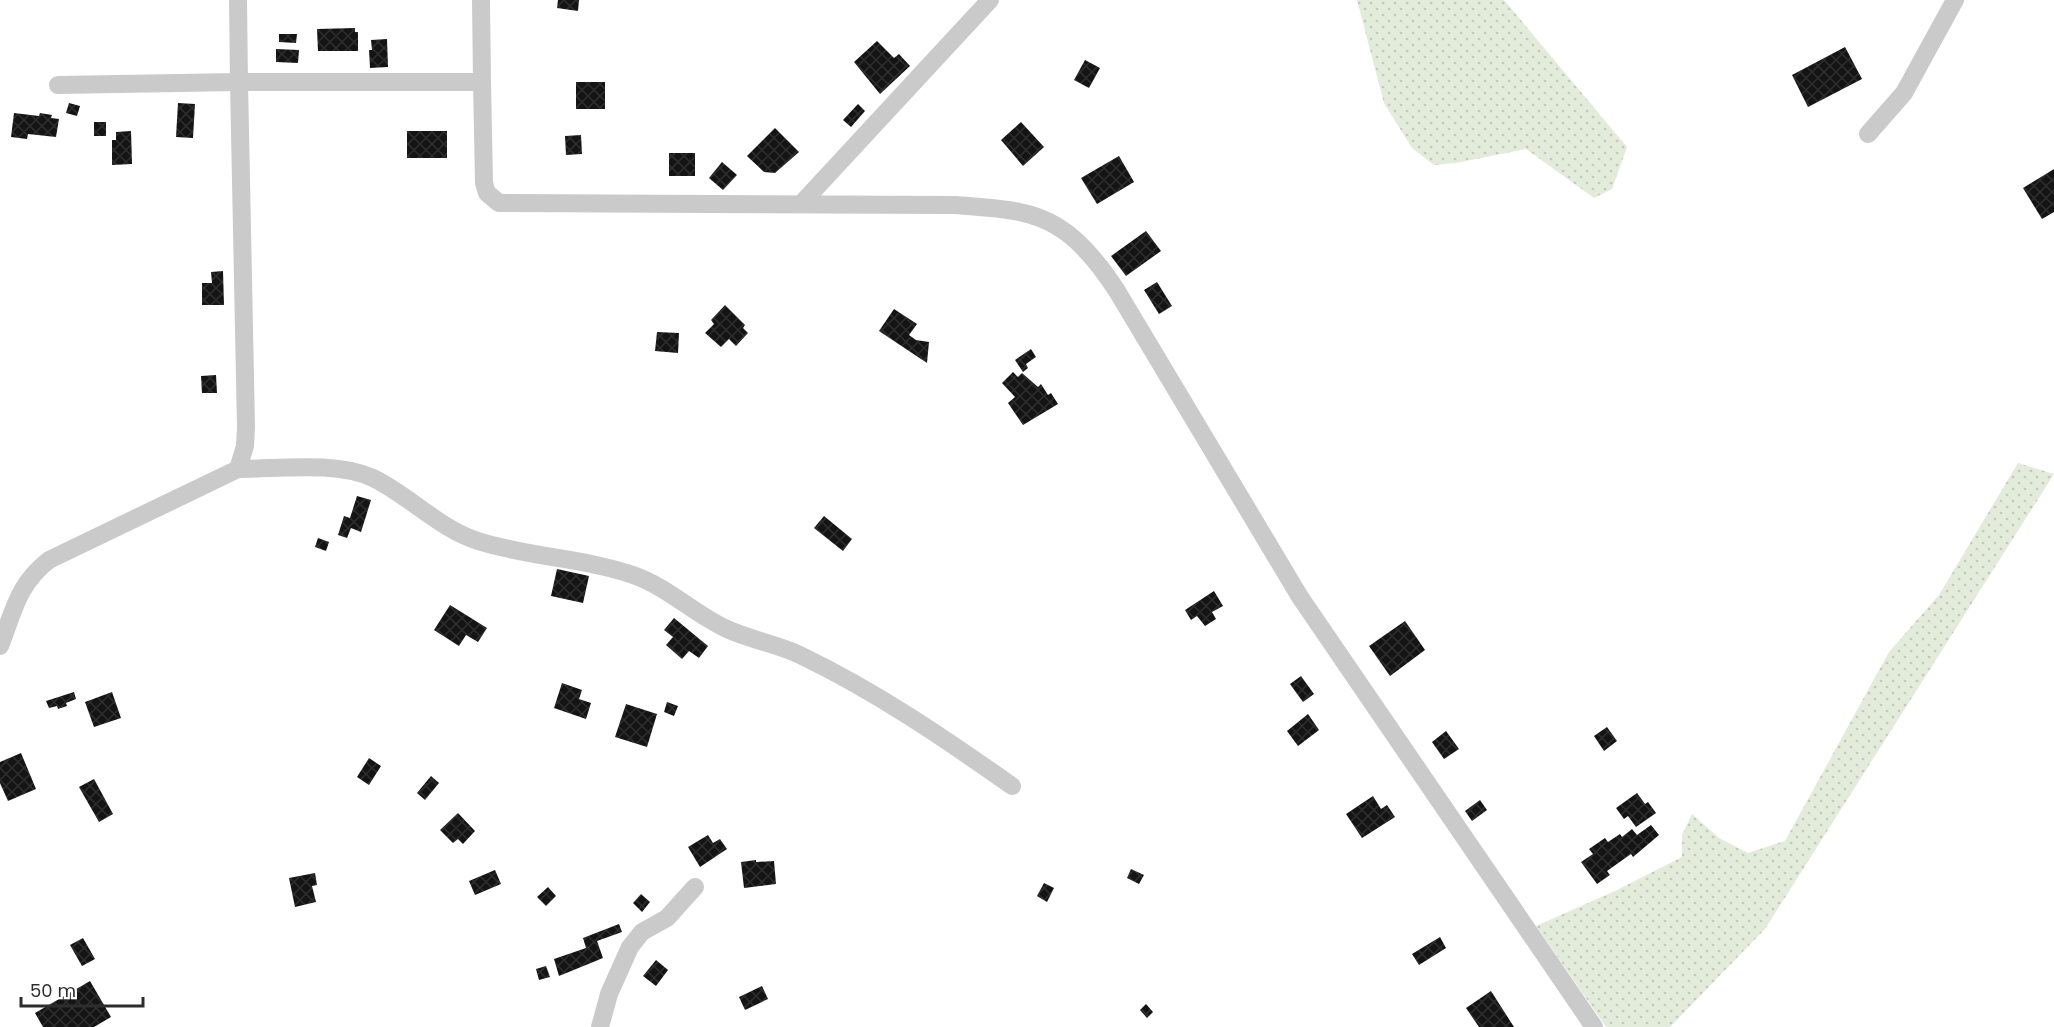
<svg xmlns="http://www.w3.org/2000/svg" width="2054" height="1027" font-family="Poppins,sans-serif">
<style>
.grass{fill:url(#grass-dots)}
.building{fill:url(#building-cross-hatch)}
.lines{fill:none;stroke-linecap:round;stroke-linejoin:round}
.street{stroke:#cacaca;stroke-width:18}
</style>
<defs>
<pattern id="grass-dots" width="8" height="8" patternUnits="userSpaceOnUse" patternTransform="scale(1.5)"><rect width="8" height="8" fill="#e3ebdb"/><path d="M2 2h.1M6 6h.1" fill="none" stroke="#c3cabc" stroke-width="1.8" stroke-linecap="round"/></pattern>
<pattern id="building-cross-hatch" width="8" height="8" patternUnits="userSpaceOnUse" patternTransform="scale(1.5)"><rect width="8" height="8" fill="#141414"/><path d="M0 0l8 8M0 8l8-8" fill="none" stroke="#2e2e2e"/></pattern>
</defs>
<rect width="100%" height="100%" fill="#fff"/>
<g class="grass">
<polygon points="1357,0 1504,0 1627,147 1612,189 1594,198 1526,149 1456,163 1434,165 1412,148 1384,103"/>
<polygon points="2018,463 2054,474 1765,929 1670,1027 1606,1027 1536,926 1615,891 1682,857 1682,835 1692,814 1719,838 1748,853 1785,841 1889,652 1939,595"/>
</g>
<g class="building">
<polygon points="558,0 579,0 578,11 557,8"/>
<polygon points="355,28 355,32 358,32 358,51 318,51 317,29"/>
<polygon points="279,34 297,34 296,43 279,42"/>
<polygon points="387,39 388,67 370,68 369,50 372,50 371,40"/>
<polygon points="877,41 894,58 899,54 910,66 880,94 854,62"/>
<polygon points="1845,47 1862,79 1808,107 1792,75"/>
<polygon points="276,49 299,50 298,63 276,62"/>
<polygon points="1085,60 1100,68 1089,88 1074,80"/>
<rect x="576" y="82" width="29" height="27"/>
<polygon points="69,103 80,106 77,116 66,113"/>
<polygon points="178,103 195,104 193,138 176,137"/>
<polygon points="858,104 865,111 851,127 843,120"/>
<polygon points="14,113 39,116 40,113 52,115 51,118 59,119 56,137 28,134 27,139 11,137"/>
<rect x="94" y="122" width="12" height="14"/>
<polygon points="1021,122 1044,147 1023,166 1001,140"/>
<polygon points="775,128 799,152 775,173 764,172 747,156"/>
<polygon points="131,131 132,164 112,165 112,140 116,140 116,132"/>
<rect x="407" y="131" width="40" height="27"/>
<polygon points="581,135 582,154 566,155 565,136"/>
<rect x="669" y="153" width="26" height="23"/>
<polygon points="1119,156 1134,182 1097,204 1081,178"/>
<polygon points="722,162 737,175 723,190 709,178"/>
<polygon points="2054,169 2054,212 2042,219 2023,188"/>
<polygon points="1146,231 1161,251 1126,276 1111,256"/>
<polygon points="223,271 224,305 202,305 202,283 212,283 211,272"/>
<polygon points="1157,282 1172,306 1159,314 1144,290"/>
<polygon points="725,305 745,325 743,328 748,333 736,346 729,339 721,347 705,333 714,324 711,320"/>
<polygon points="894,309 917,324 909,335 916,340 929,342 927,363 879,331"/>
<polygon points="657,332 679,333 678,353 655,351"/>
<polygon points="1031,349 1036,357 1026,364 1028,368 1023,372 1015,360"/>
<polygon points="1013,372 1018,377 1022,373 1038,387 1041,384 1048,395 1051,393 1058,404 1023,425 1008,403 1015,397 1002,383"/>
<polygon points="216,375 217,393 202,393 201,376"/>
<polygon points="357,496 371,500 361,532 351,528 347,538 338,535 344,516 350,518"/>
<polygon points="824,516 852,539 843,551 814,528"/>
<polygon points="318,538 329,542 326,551 315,547"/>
<polygon points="557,569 589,576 583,603 551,596"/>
<polygon points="1214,591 1223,606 1212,612 1216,619 1205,626 1197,616 1191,620 1185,610"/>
<polygon points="450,605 487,628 478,642 466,635 459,646 434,630"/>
<polygon points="674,618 708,646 699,658 689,651 682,659 666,645 673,637 664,630"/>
<polygon points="1405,621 1425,650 1390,676 1369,646"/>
<polygon points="1301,676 1314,694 1303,702 1290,684"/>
<polygon points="562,683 582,690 579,699 591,703 586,719 554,708"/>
<polygon points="74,692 76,699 66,703 67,706 58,709 57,706 49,708 46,701"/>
<polygon points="112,692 121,718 94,727 85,702"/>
<polygon points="667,702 678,706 674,716 664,712"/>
<polygon points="626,704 657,714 647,747 615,737"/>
<polygon points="1308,714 1319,730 1298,746 1287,731"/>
<polygon points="1607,727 1617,741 1604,751 1594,736"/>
<polygon points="1446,731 1459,749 1444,759 1432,742"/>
<polygon points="21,753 36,789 8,801 0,783 0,762"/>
<polygon points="369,758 381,766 369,785 357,777"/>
<polygon points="431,776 439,783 425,800 417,793"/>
<polygon points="94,779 113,814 99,822 79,787"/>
<polygon points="1637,793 1645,804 1648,802 1656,813 1636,827 1628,816 1624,819 1616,808"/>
<polygon points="1373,796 1381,809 1387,805 1395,817 1362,838 1346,814"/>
<polygon points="1480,800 1487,810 1472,821 1465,811"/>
<polygon points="458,813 475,831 463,844 458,839 453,843 440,830"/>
<polygon points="1651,825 1659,835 1633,857 1631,854 1607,871 1610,875 1597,884 1581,862 1593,854 1589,849 1605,838 1608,842 1620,834 1622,837 1632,829 1637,835"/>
<polygon points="708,835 713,843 720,839 727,849 700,867 688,847"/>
<polygon points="756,860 756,862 774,861 776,884 744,888 741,862"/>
<polygon points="1131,869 1144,875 1139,884 1127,878"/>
<polygon points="495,870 501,884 475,895 469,881"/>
<polygon points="315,873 317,885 312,886 316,902 295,907 289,878"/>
<polygon points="1044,883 1054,888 1047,902 1037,896"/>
<polygon points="548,887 556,896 546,906 537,897"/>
<polygon points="641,894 650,902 642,912 633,903"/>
<polygon points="619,924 622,932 597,941 603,958 559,976 554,959 586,948 583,938"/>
<polygon points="1440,937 1446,948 1419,965 1412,954"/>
<polygon points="83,938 95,959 82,966 70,945"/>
<polygon points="656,960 668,970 656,986 643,976"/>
<polygon points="546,966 550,977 539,980 536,969"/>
<polygon points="90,981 111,1017 94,1027 43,1027 35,1013"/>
<polygon points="762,986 768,999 745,1010 739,997"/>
<polygon points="1491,991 1514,1027 1479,1027 1466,1008"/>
<polygon points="1146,1004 1153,1012 1147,1018 1140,1010"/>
</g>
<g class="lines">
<g class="street">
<polyline points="481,0 482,82"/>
<polyline points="58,85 239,82 238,0"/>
<polyline points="1868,134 1904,93 1955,0"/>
<polyline points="801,204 990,0"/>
<path d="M238,469C279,469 336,461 373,478C410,496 438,528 478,541C528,557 583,558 633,575C668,587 694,614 727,629C751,640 777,644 800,655C875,691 944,738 1012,786"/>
<path d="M0,646C14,611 17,585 49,560L238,469L245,446L246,427L239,82H482L484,183L487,193L499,203L955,205C988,208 1029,208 1058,227C1082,241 1102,268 1117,291L1300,597L1594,1027"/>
<polyline points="600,1027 609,994 630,947 642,932 667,918 695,887"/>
</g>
</g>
<path d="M21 997v9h122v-9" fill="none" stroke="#2d2d2d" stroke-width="3"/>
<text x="30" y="997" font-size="18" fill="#2d2d2d" stroke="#ffffff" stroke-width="4.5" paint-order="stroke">50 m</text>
</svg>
